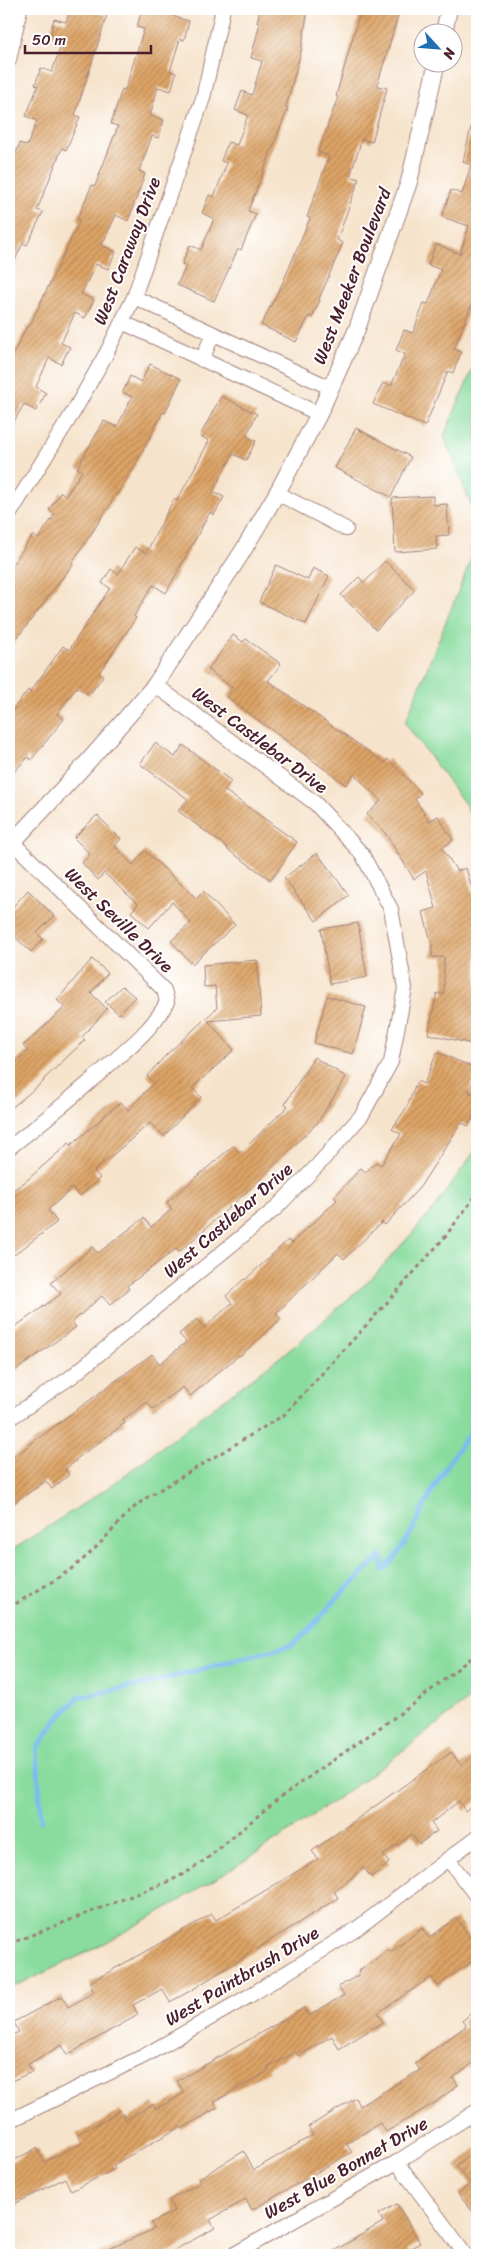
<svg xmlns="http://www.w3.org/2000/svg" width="486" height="2264" font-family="Sriracha,sans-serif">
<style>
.grass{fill:#89dc9e;stroke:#6a7e64}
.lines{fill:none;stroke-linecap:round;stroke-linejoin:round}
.stream{stroke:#7abcef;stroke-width:5}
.building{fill:url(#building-hatch)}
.minor-casing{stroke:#a0817b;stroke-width:16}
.tertiary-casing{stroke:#a0817b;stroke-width:18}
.path{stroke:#a0817b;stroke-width:3;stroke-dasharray:4 4;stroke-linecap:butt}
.minor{stroke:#fff;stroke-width:14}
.tertiary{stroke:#fff;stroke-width:16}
.labels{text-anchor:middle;stroke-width:4;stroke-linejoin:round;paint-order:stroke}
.street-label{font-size:18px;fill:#4a1f2b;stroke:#fff}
</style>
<defs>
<pattern id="building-hatch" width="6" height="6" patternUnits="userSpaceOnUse" patternTransform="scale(1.25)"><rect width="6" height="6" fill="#dda466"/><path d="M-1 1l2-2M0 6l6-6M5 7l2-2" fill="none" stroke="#b58554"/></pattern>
</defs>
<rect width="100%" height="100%" fill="#fff"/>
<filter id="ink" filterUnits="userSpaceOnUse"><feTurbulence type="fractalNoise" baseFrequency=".02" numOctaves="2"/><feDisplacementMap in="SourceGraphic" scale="10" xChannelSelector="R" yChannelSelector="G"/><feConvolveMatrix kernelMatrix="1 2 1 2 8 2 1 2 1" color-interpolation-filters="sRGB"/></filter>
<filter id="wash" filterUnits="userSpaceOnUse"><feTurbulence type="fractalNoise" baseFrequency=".0096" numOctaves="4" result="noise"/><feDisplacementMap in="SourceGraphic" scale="20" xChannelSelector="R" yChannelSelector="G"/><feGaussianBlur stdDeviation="1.12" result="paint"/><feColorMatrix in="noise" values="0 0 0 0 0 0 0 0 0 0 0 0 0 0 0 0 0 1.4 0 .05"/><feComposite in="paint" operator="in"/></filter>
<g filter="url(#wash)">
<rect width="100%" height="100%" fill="#f6e3cb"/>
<g class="grass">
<polygon points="477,359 477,831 465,804 405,723 470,562 475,515 444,436"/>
<path d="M477,1148V1692C358,1790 227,1878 91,1950C64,1964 36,1976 9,1989V1552L109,1487L297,1344L372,1278L432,1211Z"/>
</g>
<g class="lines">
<path class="stream" d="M41,1821L37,1749L56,1720L79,1697L150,1683L292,1645L307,1632L340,1595L381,1556L384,1570C407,1548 417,1518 432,1491C445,1467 461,1444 477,1423"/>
</g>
<g id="blocks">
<g class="building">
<polygon points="70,9 86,9 107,15 75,115 80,117 66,150 62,148 37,210 43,212 27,245 23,243 9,273 9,160 13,161 20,143 27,146 37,121 26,116 38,86 35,85 41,68 52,72 63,39 50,35 54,19 66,22"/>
<polygon points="142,9 177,9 175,17 189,21 184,40 180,39 170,71 176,73 171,91 158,87 150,116 164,120 158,138 152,136 139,171 145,174 128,221 116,215 102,245 116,252 108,269 96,264 81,294 94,300 85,318 75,313 61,343 70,347 61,364 49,358 36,387 46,393 36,411 24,404 9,430 9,362 27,326 29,327 80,220 77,219 92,185 95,186 118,126 111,124 122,89 125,90 144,29 137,27"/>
<polygon points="260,9 308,9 301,51 286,107 288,108 248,211 256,214 241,250 238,249 214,301 177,285 186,266 182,264 190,245 201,250 214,219 202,213 209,195 214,197 227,163 221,161 228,142 237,145 248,115 235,110 242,91 252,95 262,61 251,58 260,23 257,23"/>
<polygon points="361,9 400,9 377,86 387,88 372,142 362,139 350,176 359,179 337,240 343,243 319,299 320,300 312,318 309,316 296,342 261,325 283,282 310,218 307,217 329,156 318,152 338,97 336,96"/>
<polygon points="472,123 477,124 477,291 454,349 461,352 453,373 448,371 425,426 373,404 383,383 391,386 405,354 396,350 404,330 413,333 424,303 428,304 441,270 428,265 436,244 460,254 469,226 442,217 451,190 462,194 471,165 463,162"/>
<polygon points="150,364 181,379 165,413 163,412 132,471 72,563 73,564 9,649 9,569 33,535 38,539 55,514 49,510 61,492 66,496 82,471 77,468 104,421 117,427 132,397 123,392 130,376 141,382"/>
<polygon points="221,396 257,414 246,436 256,441 246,460 233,454 213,492 224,497 214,515 210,512 166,593 153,585 134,616 136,618 99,673 103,676 89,695 77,687 57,714 64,719 31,760 28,757 9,777 9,715 28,690 30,692 63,646 69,650 110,588 102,583 111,569 118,574 135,547 146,553 174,499 177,501 209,441 200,436"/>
<polygon points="356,428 411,457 391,497 335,468"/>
<polygon points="433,496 433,505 447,504 449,535 436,536 437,549 395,552 392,498"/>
<polygon points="385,561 415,590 376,630 341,595 359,577 364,583"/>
<polygon points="276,565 308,580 313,568 329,576 306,624 259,602"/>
<polygon points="233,635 243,642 246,639 281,664 268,681 385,763 388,759 421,793 415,799 429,821 438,816 453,840 442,848 457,871 466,868 477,907 477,1045 428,1034 437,993 444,995 444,957 432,957 432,945 423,912 436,908 426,871 414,879 385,833 367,814 381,801 354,774 346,785 227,697 233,688 208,670"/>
<polygon points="155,743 175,757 183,745 231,781 224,790 297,842 271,880 227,849 228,848 178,811 188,799 140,764"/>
<polygon points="97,815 121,839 115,846 133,865 145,851 196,898 203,891 235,925 192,964 171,941 191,923 172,902 149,928 131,912 138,904 104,873 98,880 82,863 90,854 74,838"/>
<polygon points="317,853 349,895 316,921 284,878"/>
<polygon points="28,890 54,916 37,933 43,939 31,952 9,931 9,911"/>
<polygon points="358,923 367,977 330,984 321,929"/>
<polygon points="92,959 108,973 91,993 107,1009 82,1037 85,1040 43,1080 44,1081 9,1110 9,1068 28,1051 23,1046 65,1007 57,1000"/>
<polygon points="257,960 261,1016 208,1021 234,1050 192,1088 201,1097 164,1136 150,1123 94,1171 100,1178 80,1196 72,1188 48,1210 57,1222 14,1255 9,1248 9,1193 26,1181 69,1143 71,1145 121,1102 128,1110 154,1083 147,1076 167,1054 217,1008 215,986 204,987 203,965"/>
<polygon points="122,986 135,997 119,1014 105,1002"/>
<polygon points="327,996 366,1007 353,1054 314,1043"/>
<polygon points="437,1052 477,1069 469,1092 477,1096 477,1106 469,1126 461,1123 420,1187 385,1225 382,1222 344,1259 338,1253 276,1313 281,1319 240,1356 239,1355 190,1396 183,1387 153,1409 147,1402 123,1420 125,1423 75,1460 76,1461 65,1469 69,1475 52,1489 46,1481 9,1506 9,1460 152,1354 160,1364 186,1342 179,1334 197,1319 204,1328 232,1303 226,1296 244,1279 245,1280 288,1240 292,1243 337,1200 334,1197 361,1168 366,1172 376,1162 381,1165 401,1134 392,1129 407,1107 417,1081 424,1084"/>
<polygon points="314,1057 346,1077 318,1122 251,1188 179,1252 176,1249 127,1286 129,1289 110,1305 102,1296 72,1322 76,1327 9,1375 9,1331 61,1294 51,1283 92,1247 98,1253 144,1218 151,1227 172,1209 167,1202 233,1146 240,1153 288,1106 285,1104"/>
<polygon points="451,1752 461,1765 477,1753 477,1801 465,1811 459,1801 431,1823 437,1831 419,1844 412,1834 383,1855 389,1863 371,1877 364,1868 334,1891 338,1898 190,1991 170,2002 162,1989 133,2005 138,2015 67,2055 62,2045 28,2064 32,2072 9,2082 9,2036 19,2032 14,2022 62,1996 68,2007 94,1992 89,1983 212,1914 216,1920 318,1859 312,1851"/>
<polygon points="456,1918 477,1947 477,1957 438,1986 431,1977 378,2013 383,2022 339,2049 332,2036 298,2056 296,2052 267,2068 269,2071 214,2102 217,2108 181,2129 180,2127 113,2165 115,2169 71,2191 65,2178 9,2207 9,2163 37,2148 44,2162 82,2143 77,2134 102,2122 120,2110 126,2120 153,2104 156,2109 184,2093 177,2081 304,2008 308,2016 344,1995 338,1987 360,1974 358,1971 389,1950 391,1952 422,1928 429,1938"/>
<polygon points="477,2008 477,2060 453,2078 458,2085 436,2102 386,2132 380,2123 346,2144 352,2152 252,2210 246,2199 210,2220 215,2228 165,2255 95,2255 154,2229 151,2223 174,2211 169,2200 200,2183 198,2179 244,2151 254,2170 313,2135 308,2127 356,2098 360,2106 420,2070 415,2063 466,2026 462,2021"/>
<polygon points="477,2148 477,2217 458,2194 471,2184 456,2166"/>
<polygon points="397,2204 420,2243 407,2250 410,2255 327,2255 383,2222 379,2214"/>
</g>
</g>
</g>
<g filter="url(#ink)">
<use href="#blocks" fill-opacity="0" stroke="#a0817b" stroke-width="1"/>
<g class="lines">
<defs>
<g id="minor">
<polyline points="9,60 20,9"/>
<polyline points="134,297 331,388"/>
<polyline points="122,322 319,414"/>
<polyline points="202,360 213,334"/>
<polyline points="277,493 346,529"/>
<polyline points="9,515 74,411 106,354 134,297 203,98 223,9"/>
<path d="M9,1148C44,1121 77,1094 110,1064C131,1046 154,1027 167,1002L164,990L12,842"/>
<polyline points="9,1419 71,1377 275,1209 317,1166 362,1115 391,1062 405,988 391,909 362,854 315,803 155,685"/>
<polyline points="448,1859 477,1897"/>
<polyline points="9,2121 144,2056 249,1996 355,1930 477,1837"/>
<polyline points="397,2162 466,2255"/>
<polyline points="233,2255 397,2162 477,2111"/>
</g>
<g id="tertiary">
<polyline points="444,32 449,9"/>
<polyline points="9,846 84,766 155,685 241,554 277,493 319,414 357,329 409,182 437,62"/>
</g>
</defs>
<use href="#minor" class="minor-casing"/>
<use href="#tertiary" class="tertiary-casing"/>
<g class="path">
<path d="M9,1608C35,1591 66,1576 89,1554C109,1536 124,1514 146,1498L284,1415L394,1295L444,1238L477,1194"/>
<polyline points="9,1944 172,1880 191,1870 209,1857 279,1798 415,1703 477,1653"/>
</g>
<use href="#minor" class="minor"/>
<use href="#tertiary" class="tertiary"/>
</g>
</g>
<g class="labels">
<g class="street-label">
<text transform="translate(127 251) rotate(-69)" y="6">West Caraway Drive</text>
<text transform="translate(352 276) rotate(-69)" y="6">West Meeker Boulevard</text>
<text transform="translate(260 740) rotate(37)" y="6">West Castlebar Drive</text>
<text transform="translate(119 920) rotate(44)" y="6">West Seville Drive</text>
<text transform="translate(228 1220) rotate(-41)" y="6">West Castlebar Drive</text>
<text transform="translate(242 1976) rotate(-31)" y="6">West Paintbrush Drive</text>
<text transform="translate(346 2168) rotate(-30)" y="6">West Blue Bonnet Drive</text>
</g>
</g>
<rect width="486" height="2264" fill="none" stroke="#fff" stroke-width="30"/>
<g transform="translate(438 48) rotate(116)"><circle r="24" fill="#ffffff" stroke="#b7a5aa"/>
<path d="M0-4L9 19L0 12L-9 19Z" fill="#1f6fb2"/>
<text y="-8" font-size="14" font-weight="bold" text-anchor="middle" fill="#4a1f2b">N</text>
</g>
<path d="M25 45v8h126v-8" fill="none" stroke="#4a1f2b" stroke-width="2.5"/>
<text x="32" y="45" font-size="15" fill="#4a1f2b" stroke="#ffffff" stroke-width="4" paint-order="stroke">50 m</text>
</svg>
